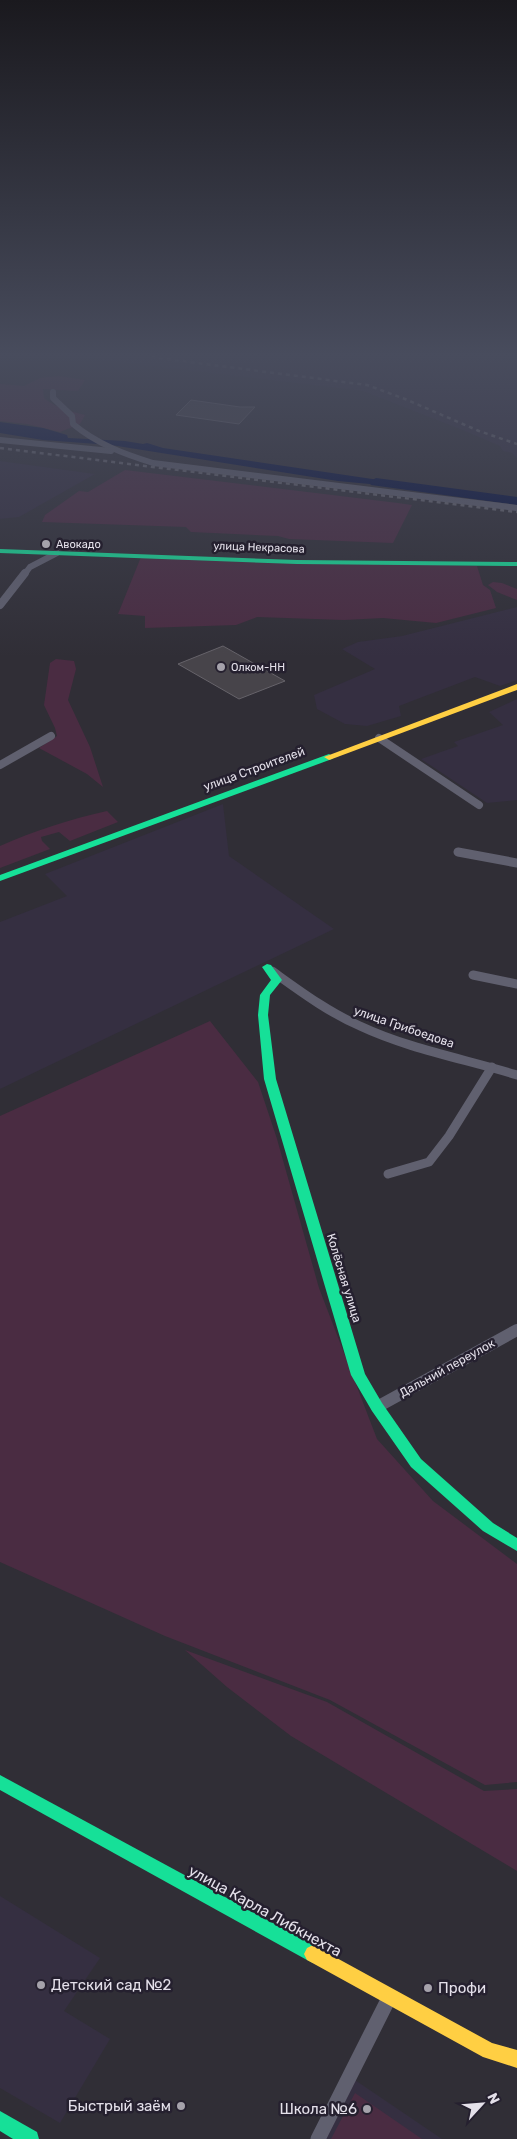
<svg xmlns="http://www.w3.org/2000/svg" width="517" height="2139" font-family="Rubik,sans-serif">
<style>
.built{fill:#352f41}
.green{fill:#4a2c42}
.water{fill:#040f3e}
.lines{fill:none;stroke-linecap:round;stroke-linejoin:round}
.river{fill:#040f3e;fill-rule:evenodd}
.building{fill:#47444a;stroke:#66636a}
.street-far4{stroke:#60606f;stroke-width:6}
.street-far3{stroke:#60606f;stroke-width:8}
.street-far2{stroke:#60606f;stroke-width:9}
.street-far1{stroke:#60606f;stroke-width:12}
.street{stroke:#60606f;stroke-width:15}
.fast{fill:#16e098;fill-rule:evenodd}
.slow{fill:#ffcf43;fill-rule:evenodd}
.rail{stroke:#66656e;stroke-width:2.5;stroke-dasharray:4 4;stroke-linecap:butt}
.poi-dot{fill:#a5a2ab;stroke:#25202f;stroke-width:2}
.labels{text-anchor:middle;stroke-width:5;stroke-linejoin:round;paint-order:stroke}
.far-poi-label{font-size:11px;fill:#e4e0ea;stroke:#25202f;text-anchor:start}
.far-street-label{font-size:11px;fill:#e4e0ea;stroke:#25202f}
.street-label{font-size:12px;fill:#e4e0ea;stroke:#25202f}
.near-street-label{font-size:15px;fill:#e4e0ea;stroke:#25202f}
.near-poi-label{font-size:15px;fill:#e4e0ea;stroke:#25202f;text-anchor:start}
</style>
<rect width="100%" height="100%" fill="#302e36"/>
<g class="built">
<polygon points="78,357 517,357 517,458 512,453 503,451 500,446 465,431 363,391"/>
<polygon points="0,461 95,474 19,517 0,519"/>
<polygon points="517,607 517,680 500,686 475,677 399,706 401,716 367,726 345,724 317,709 314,695 375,669 342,649 358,642 402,636"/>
<polygon points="517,699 517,800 487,803 421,759 458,746 454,742 503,725 489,712"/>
<polygon points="223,804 229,856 334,929 0,1089 0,922 67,896 45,874"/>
<polygon points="0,1896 100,1958 64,2011 110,2039 60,2123 0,2088"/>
<polygon points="352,2078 442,2139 322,2139"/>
</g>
<g class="green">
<path d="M59,376L85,380L78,391L43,389L44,398C56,408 69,411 85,415L80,424L60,432L27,424L0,421V384L24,386L40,378Z"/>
<polygon points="125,470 398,503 412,505 393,543 289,539 278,536 191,532 186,527 42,522 45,515 79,491 88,492"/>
<polygon points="141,557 477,566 483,585 490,590 496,608 436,623 383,618 344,620 257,617 236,625 145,628 145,616 118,614"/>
<polygon points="493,582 502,583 517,589 517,600 497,592 488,585"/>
<polygon points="56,659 74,661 76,669 68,700 90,747 103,787 87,774 39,748 57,736 55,728 44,705 50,663"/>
<path d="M107,811L118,822L70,841L59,832L41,837L42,841L50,849L0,868V846C34,831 70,819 107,811Z"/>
<polygon points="210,1021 258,1082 277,1139 319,1288 377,1439 433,1501 517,1564 517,1782 485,1785 330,1700 165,1636 0,1562 0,1116"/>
<polygon points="185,1650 327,1702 484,1791 517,1789 517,1871 291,1736 227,1687"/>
<polygon points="355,2093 422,2139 331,2139"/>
</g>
<polygon class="water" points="0,422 43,428 67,435 68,438 125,441 143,444 147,443 163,448 406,484 402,487 338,481 111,445 43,440 0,433"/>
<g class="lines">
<polygon class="river" points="376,478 517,497 517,505 371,485 369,482"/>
</g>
<g class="building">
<polygon points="191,400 240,407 255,407 239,424 176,415"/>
<polygon points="223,646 285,681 239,699 178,664"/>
</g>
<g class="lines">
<g class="street-far4">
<path d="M53,392V398L72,416L73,424C97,444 124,454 153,463L517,508"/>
<polyline points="0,440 111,451"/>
<polyline points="24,575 30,567 57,553"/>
</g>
<g class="street-far3">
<polyline points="0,605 25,573"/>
<polyline points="379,738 479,805"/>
<polyline points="0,765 51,736"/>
</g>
<g class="street-far2">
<polyline points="458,852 517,863"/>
<path d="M272,971C300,991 328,1012 360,1026C409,1049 465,1059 517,1075"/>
<polyline points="473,975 517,984"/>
<polyline points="388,1174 429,1162 449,1136 492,1067"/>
</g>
<polyline class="street-far1" points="377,1407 517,1330"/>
<polyline class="street" points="318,2139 389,1998"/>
<g class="fast">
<polygon points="0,549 297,560 517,562 517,566 297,564 0,553"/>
<polygon points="329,754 334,757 332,759 0,881 0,875"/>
<polygon points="267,964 271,965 282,980 270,995 268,1015 276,1079 365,1374 382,1403 421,1459 493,1523 517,1538 517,1551 483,1531 411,1467 372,1411 351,1375 264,1079 258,1015 260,995 271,980 262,967"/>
<polygon points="0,1775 319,1948 322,1954 319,1960 313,1963 307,1960 0,1790"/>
<polygon points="0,2111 37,2132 39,2139 13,2139 0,2131"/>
</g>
<g class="slow">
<polygon points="517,684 517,690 332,759 329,760 324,757"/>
<polygon points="313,1945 492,2043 517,2050 517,2068 483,2057 307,1960 304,1954 307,1948"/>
</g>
<g class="rail">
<polyline points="151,357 367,385 405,399 479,431 517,444"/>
<polyline points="0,448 517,512"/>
</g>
</g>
<linearGradient id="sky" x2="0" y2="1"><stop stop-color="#1a191e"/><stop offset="0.54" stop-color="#484c5d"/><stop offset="1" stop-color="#484c5d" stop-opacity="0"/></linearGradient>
<rect width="517" height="657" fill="url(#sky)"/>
<g class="poi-dot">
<circle cx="46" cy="544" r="5"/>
<circle cx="221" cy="667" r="5"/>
<circle cx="41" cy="1985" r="5"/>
<circle cx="428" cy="1988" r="5"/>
<circle cx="181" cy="2106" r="5"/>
<circle cx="367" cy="2109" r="5"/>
</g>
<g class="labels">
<g class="far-poi-label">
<text x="56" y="548">Авокадо</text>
<text x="231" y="671">Олком-НН</text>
</g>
<g class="far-street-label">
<text transform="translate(259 547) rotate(2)" y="4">улица Некрасова</text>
</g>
<g class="street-label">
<text transform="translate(254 769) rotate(-20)" y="4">улица Строителей</text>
<text transform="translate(404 1027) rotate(19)" y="4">улица Грибоедова</text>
<text transform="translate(344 1278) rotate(73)" y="4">Колёсная улица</text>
<text transform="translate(447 1368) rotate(-29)" y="4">Дальний переулок</text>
</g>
<g class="near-street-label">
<text transform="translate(265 1911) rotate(29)" y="5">улица Карла Либкнехта</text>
</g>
<g class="near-poi-label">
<text x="51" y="1990">Детский сад №2</text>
<text x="438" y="1993">Профи</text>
<text x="171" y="2111" text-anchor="end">Быстрый заём</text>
<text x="357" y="2114" text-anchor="end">Школа №6</text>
</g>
</g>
<g transform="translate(482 2104) rotate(64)" stroke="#25202f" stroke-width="4" paint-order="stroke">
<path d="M0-4L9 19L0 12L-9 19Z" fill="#e4e0ea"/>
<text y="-8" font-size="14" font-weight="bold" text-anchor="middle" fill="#e4e0ea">N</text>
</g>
</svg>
